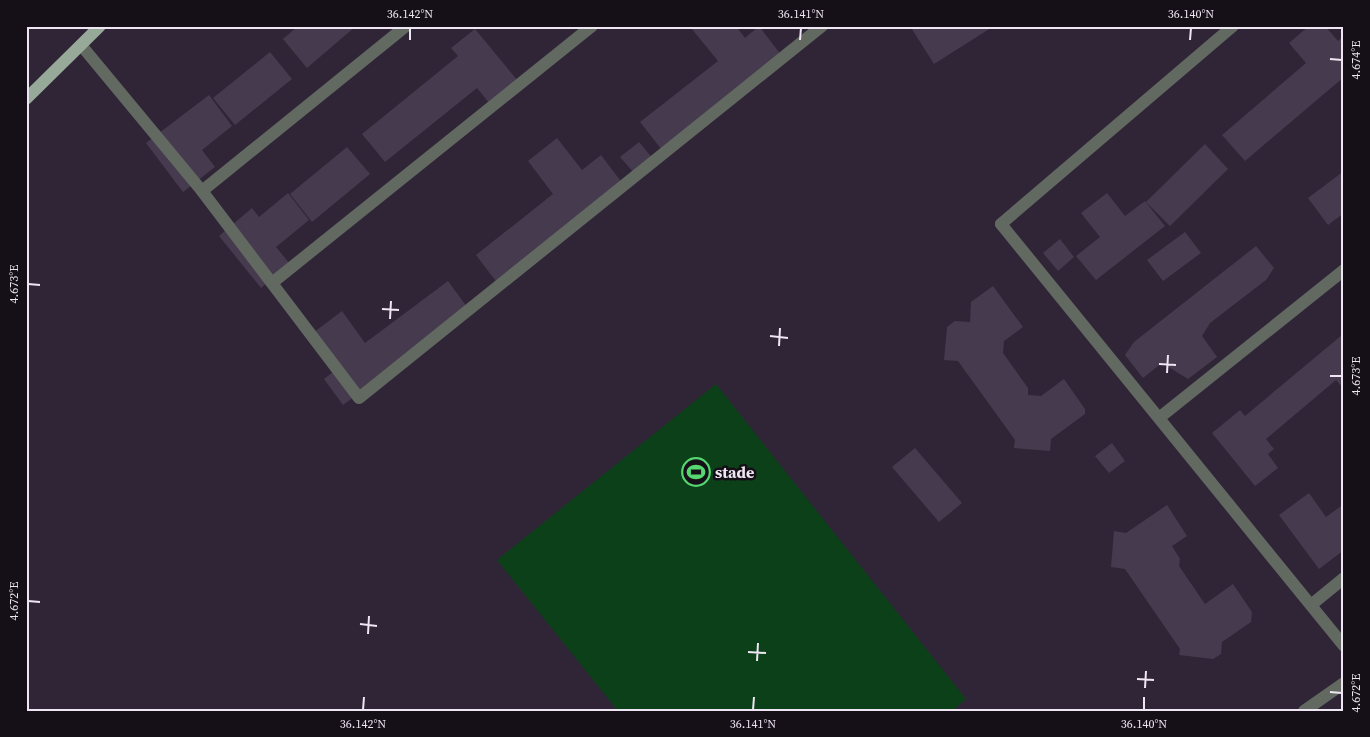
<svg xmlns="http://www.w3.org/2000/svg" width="1370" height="737" font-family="'Source Serif 4',serif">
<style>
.green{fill:#0c4019}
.building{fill:#463a4e}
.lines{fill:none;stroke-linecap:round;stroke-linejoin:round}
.service{stroke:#616961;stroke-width:12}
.minor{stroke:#616961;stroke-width:12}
.primary{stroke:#97a998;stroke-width:12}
.ticks{fill:none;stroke:#eee6f3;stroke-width:2}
.labels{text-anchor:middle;stroke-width:5;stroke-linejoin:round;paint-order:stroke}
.poi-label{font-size:16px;font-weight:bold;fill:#eee6f3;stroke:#151018;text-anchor:start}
.neatline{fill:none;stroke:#eee6f3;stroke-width:2}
.ticks-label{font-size:12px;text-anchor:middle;fill:#eee6f3}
</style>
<rect width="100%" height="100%" fill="#302537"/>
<polygon class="green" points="716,384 966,699 952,711 618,711 497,560"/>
<g class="building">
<polygon points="298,26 356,26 307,68 283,39"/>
<polygon points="694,26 736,26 745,38 759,26 782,56 662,150 640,122 718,61 691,28"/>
<polygon points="910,26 994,26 934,64"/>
<polygon points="1309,26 1325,26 1338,41 1344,36 1344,77 1245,161 1222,135 1306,63 1289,43"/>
<polygon points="475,29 518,81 490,104 477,88 385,162 362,134 458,56 451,48"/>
<polygon points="270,52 292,79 235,125 213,98"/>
<polygon points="209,95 232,126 202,150 215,167 183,192 146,143"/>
<polygon points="557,138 582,170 601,155 623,184 498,284 476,255 553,194 528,161"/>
<polygon points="639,142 654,160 636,175 620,157"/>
<polygon points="1205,144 1228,169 1170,226 1146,202"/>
<polygon points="347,147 370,174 312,222 290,194"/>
<polygon points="1344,171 1344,213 1328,225 1308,198"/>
<polygon points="288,193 309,220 276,247 290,264 261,288 219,236 252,208 259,217"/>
<polygon points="1107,193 1125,216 1145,201 1165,226 1096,280 1076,256 1100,237 1081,213"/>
<polygon points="1185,232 1201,253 1163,281 1147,260"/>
<polygon points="1060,239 1074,257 1058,271 1043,253"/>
<polygon points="1256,246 1274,268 1266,280 1210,323 1202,336 1217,357 1188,379 1162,363 1143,378 1125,355 1134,342"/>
<polygon points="448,281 470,311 343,405 324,379 338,368 313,333 342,311 365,343"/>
<polygon points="993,286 1023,327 1004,341 1003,353 1028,388 1028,395 1041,396 1064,379 1085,409 1085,414 1051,439 1050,451 1014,448 1015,440 958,361 944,360 947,327 955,321 970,322 971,302"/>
<polygon points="1342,335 1344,337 1344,389 1336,380 1266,439 1274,449 1268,454 1278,468 1255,486 1212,433 1240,410 1245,416"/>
<polygon points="1112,443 1125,461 1109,473 1095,456"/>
<polygon points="915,448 962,503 939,522 892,467"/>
<polygon points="1309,493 1326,517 1344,504 1344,550 1319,569 1279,515"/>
<polygon points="1167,505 1187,536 1172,546 1180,559 1179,566 1205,604 1233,584 1252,612 1251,622 1222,642 1221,654 1213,659 1179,655 1180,649 1125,569 1111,567 1114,531 1126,533"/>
</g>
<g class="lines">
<g class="service">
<polyline points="81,45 202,191 359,398 822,26"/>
<polyline points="202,191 406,26"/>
<polyline points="1001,224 1233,26"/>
<polyline points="272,283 592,26"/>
</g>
<g class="minor">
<polyline points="1001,224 1344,646"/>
<polyline points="1159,418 1344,270"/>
<polyline points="1311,605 1344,578"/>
<polyline points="1304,711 1344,683"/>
</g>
<polyline class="primary" points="26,99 100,26"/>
</g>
<path class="ticks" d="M410,40V28M800,40L801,28M1190,40L1191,28M1330,59L1342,60M28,284L40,285M382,309L399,310M390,319L391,301M770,336L788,338M779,346L780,328M1159,364L1176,365M1167,373L1168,355M1330,376H1342M28,601L40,602M360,624L377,626M368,634L369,616M748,652L766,653M757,661L758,643M1137,679L1154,680M1145,688L1146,671M1330,692L1342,693M363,710L364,697M753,710L754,697M1144,710V697"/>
<defs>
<symbol id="stadium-ring" viewBox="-11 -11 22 22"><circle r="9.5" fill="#151018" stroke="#56d671" stroke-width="1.5"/><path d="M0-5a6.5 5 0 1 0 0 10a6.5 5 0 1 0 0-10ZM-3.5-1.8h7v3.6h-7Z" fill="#56d671"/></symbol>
</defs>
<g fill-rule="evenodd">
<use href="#stadium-ring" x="680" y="456" width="32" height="32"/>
</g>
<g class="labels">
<g class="poi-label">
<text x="715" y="478">stade</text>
</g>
</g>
<rect width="1370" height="737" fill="none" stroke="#151018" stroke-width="55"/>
<rect x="28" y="28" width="1314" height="682" class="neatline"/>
<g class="ticks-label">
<text x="410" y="18">36.142°N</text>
<text x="801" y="18">36.141°N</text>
<text x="1191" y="18">36.140°N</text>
<text transform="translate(1356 60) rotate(-90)" y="4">4.674°E</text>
<text transform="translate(14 284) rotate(-90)" y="4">4.673°E</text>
<text transform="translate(1356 376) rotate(-90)" y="4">4.673°E</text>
<text transform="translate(14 601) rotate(-90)" y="4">4.672°E</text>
<text transform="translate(1356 693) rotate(-90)" y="4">4.672°E</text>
<text x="363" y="728">36.142°N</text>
<text x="753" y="728">36.141°N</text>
<text x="1144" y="728">36.140°N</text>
</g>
</svg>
